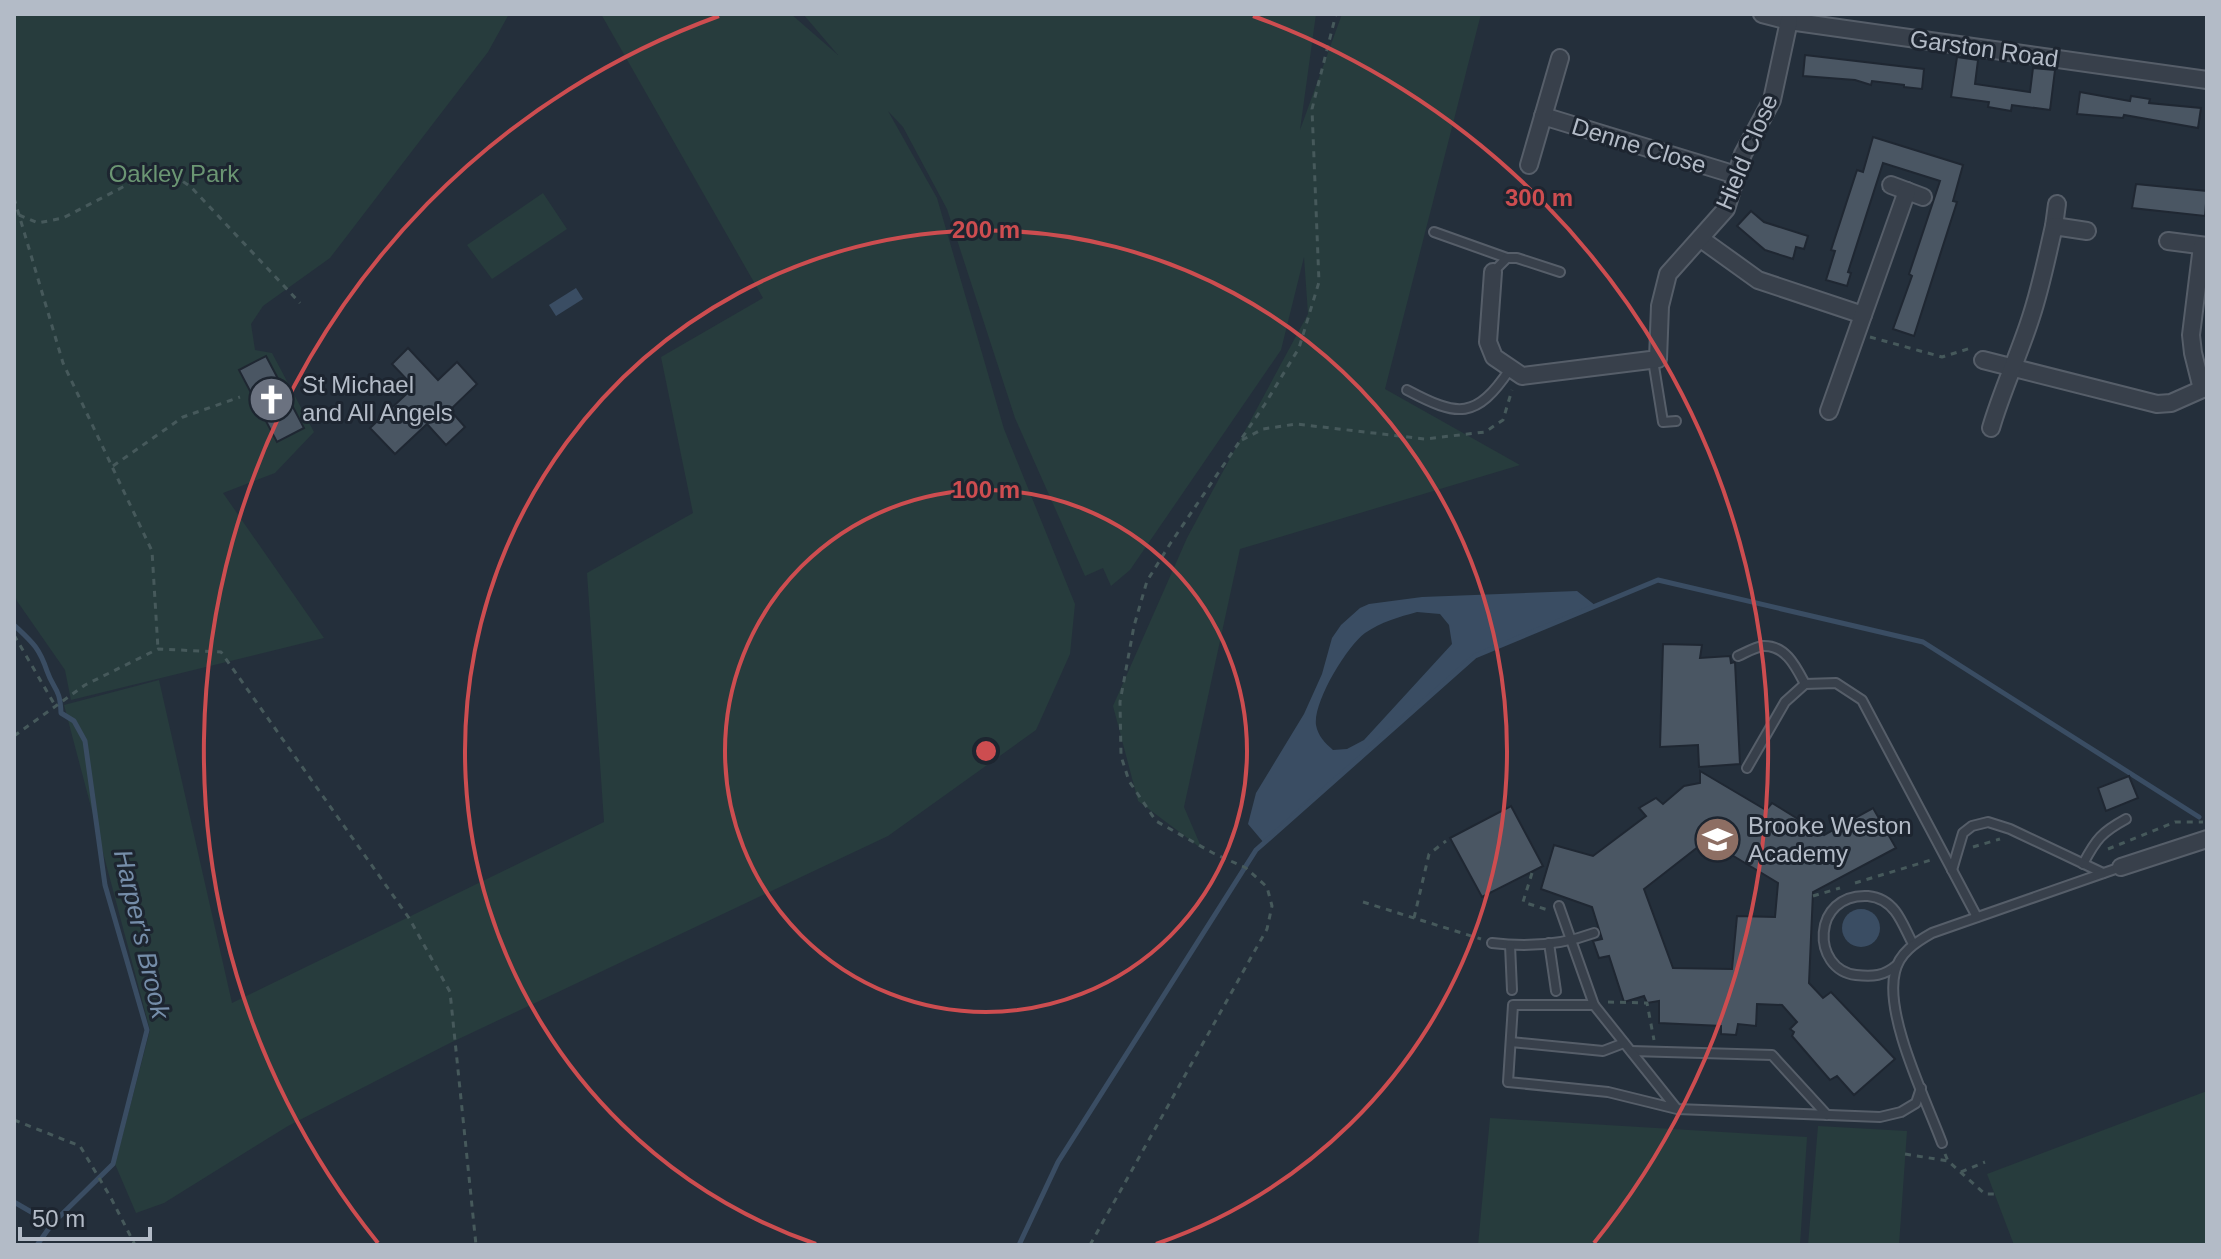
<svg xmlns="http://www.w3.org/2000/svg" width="2221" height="1259" font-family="Arial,sans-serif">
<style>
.green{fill:#273c3d}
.water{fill:#3a4d63;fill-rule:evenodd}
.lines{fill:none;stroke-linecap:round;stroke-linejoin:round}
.stream{stroke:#3a4d63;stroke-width:5}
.building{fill:#4a5663;stroke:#1f2732;stroke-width:2;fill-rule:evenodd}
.service-casing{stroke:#565e69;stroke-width:12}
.minor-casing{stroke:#565e69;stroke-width:20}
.path{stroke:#46595b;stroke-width:3;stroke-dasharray:6 6;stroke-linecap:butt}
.service{stroke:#38404b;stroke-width:8}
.minor{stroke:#38404b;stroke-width:16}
.ring{fill:none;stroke:#cd4d50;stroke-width:4}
.labels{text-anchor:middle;stroke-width:6;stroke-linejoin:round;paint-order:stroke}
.street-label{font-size:24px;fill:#b3bbc7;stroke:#1d2530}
.park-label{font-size:24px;fill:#6b9673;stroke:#1d2530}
.poi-label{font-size:24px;fill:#b3bbc7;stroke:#1d2530;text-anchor:start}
.water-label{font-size:26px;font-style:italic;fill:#758da9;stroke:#1d2530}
.centre{fill:#cd4d50;stroke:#1d2530;stroke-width:4}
.ring-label{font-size:24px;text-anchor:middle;font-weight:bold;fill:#cd4d50;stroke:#1d2530;stroke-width:6;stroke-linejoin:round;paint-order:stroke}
</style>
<rect width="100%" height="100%" fill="#242f3b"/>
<g class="green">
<polygon points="14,14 509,14 488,52 330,258 263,306 251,324 255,350 272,353 314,432 275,473 223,493 324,638 71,700 65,670 17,601 14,592"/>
<polygon points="601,14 791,14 838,55 803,14 1316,14 1300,130 1342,14 1481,14 1385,389 1520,465 1240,549 1184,807 1202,849 1138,801 1113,706 1187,538 1308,314 1304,257 1281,350 1130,570 1111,586 1103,568 1085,576 1015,418 947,209 903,127 888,111 937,198 1004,429 1075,604 1070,654 1036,730 888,836 448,1044 288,1126 164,1203 136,1213 115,1164 150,1030 64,705 159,680 232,1003 604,822 587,573 693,513 661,357 763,298"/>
<polygon points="543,193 567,229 492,279 467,245"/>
<polygon points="2207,1091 2207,1245 2014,1245 1987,1174"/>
<polygon points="1490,1118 1807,1137 1800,1245 1478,1245"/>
<polygon points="1818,1126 1907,1131 1899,1245 1808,1245"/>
</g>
<g class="water">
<polygon points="576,288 583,299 556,316 549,305"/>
<path d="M1577,591L1596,606L1475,656L1264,843L1248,824L1256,793L1304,714L1322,674L1332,638L1341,625L1360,608L1369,604L1422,597ZM1417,612L1440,614L1449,625L1452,644L1364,740L1347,749L1333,750C1325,743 1318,736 1316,725C1313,702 1347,646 1365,633C1381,622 1399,617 1417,612Z"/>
<circle cx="1861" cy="928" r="19"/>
</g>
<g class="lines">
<g class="stream">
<path d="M14,625C32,642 39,647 47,671C54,691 60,687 61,713L74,721L85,741L105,885L147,1030L113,1164L52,1224L37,1245"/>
<polyline points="14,1202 52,1224"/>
<polyline points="1019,1245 1058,1162 1256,850 1475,656 1658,580 1923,642 2199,817"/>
</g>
</g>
<g class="building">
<polygon points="1805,55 1924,69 1922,89 1904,87 1904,85 1872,81 1871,85 1855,80 1803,76"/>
<polygon points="1957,57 1978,60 1975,84 2030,92 2033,68 2055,70 2050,110 2012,105 2011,111 1988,107 1989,102 1951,97"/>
<polygon points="2080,92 2130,101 2131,96 2150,99 2149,103 2201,108 2198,128 2124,115 2123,118 2077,114"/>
<polygon points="1873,137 1963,165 1953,201 1957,202 1914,336 1893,329 1912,276 1909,274 1940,181 1883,163 1848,272 1851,273 1847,286 1826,280 1835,251 1831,250 1857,170 1863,172"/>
<polygon points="2136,184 2207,191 2205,216 2132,208"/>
<polygon points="1751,211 1764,222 1808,236 1804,249 1796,247 1793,259 1765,250 1737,226"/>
<polygon points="408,348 438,380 457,362 477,384 450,410 465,427 446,445 427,424 395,454 370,428 414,387 392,364"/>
<polygon points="266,356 304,428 277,442 239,370"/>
<polygon points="1663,644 1702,645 1700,658 1730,656 1731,663 1735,662 1740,764 1699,767 1698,745 1660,747"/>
<path d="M1700,771L1766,810L1772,803L1824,835L1873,808L1896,848L1813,892L1809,983L1823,998L1831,992L1895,1059L1854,1095L1837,1076L1830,1080L1792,1036L1794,1032L1790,1029L1797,1022L1782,1005L1757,1004L1756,1026L1738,1024L1736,1035L1721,1034V1026L1659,1023V1001L1647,1003L1644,996L1624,1002L1609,956L1599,958L1593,941L1602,939L1592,907L1541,889L1554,845L1593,856L1646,816L1639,808L1656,798L1663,804L1684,786L1700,783ZM1707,840L1778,883L1775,917L1737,916L1732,969L1673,968L1644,889Z"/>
<polygon points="2129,776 2138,798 2106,811 2098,788"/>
<polygon points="1511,806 1543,866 1482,897 1450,838"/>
</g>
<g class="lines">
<defs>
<g id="service">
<polyline points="1434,232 1507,258"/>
<polyline points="1493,272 1507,258 1517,258 1560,272"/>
<polyline points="1653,360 1663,422 1676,421"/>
<path d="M1407,390C1458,417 1476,420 1510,369"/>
<path d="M1738,656C1745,653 1755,647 1763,646C1786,645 1796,667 1805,684"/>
<polyline points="1747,768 1785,702 1805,684 1836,683 1862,700 1977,917"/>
<path d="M2083,864C2096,839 2102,832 2126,819"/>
<polyline points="1952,870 1963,833 1972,826 1988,822 2010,829 2103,873"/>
<polyline points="1559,906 1594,1005"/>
<path d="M1492,943C1526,947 1562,945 1594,933"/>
<polyline points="1549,943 1556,991"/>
<polyline points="1510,945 1512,990"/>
<path d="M1897,965C1884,976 1873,977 1856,975C1811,970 1811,893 1868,896C1878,897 1888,902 1895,911C1902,920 1907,933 1913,944"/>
<polyline points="1511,1042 1603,1051 1624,1043"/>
<polyline points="1631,1051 1772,1055 1827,1115"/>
<polyline points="1677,1109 1594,1005 1513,1005 1508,1082 1608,1092 1677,1109 1880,1117 1901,1112 1916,1103 1921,1088"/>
<path d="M1942,1143C1926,1100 1884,1015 1895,972C1899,953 1916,942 1932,933L2121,867"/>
</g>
<g id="minor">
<polyline points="1762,14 1789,21 2207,80"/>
<polyline points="1543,116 1736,175"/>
<polyline points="1529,165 1560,58"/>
<polyline points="1891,185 1923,197"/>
<polyline points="2054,226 2057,204"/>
<polyline points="1701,239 1758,280 1863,315"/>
<polyline points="2168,241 2207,246"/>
<polyline points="1493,272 1488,342 1494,357 1522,376 1658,359 1660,306 1668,274 1726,209 1743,154 1772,100 1789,21"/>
<polyline points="1983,360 2157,404 2171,403 2207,387"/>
<polyline points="2202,389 2193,353 2191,335 2202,246"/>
<polyline points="1829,411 1907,191"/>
<path d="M1991,428C2002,390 2019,355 2031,317C2041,287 2047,256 2054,226L2087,231"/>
<polyline points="2121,867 2207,839"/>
</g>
</defs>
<use href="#service" class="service-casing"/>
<use href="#minor" class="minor-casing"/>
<g class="path">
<polyline points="14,198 63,363 152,551 158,649"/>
<polyline points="19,215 38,223 63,218 148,174 169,172 191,187 300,303"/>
<polyline points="1870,337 1942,357 1971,348"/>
<polyline points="1242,440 1263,429 1296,424 1425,439 1485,432 1503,420 1512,390"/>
<polyline points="113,466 183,417 240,397"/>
<polyline points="14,635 56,707"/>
<polyline points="14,736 85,685 158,649 221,652 409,918 450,992 476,1245"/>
<polyline points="1973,847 2000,839"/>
<polyline points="2108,849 2175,822 2203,822"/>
<polyline points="1532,873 1523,902 1548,910"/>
<polyline points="1855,883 1931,860"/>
<polyline points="1813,896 1840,888"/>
<polyline points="1363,902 1481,939"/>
<polyline points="1414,918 1429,854 1446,841"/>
<polyline points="1608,1002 1647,1003 1654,1040"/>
<polyline points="14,1120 80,1146 111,1198 135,1245"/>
<polyline points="1905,1154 1948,1161"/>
<polyline points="1945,1154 1948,1161 1985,1194 1994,1194"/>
<polyline points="1961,1172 1985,1162"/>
<polyline points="1090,1245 1267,929 1272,906 1267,887 1246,868 1213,853 1156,821 1129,781 1121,756 1120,702 1134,626 1147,581 1170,544 1265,404 1299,348 1319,282 1312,109 1336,14"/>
</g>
<use href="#service" class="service"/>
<use href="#minor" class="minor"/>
</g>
<g class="ring">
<circle cx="986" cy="751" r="261"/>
<path d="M816 1244A521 521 0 1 1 1156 1244"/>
<path d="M378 1243A782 782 0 0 1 719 16M1253 16A782 782 0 0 1 1594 1243"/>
</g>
<defs>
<symbol id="church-disc" viewBox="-11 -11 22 22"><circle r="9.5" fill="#6b7280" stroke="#1d2530"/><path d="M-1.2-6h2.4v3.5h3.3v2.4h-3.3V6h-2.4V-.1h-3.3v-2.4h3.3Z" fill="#fff"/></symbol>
<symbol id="school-disc" viewBox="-11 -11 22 22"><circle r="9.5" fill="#8d6e63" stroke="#1d2530"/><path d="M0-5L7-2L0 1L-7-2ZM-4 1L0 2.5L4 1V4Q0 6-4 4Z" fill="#fff"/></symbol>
</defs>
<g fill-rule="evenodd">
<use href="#church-disc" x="246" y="374" width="51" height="51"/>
<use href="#school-disc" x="1692" y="814" width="51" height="51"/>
</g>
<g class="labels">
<g class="street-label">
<text transform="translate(1984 49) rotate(8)" y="8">Garston Road</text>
<text transform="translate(1639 146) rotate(17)" y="8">Denne Close</text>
<text transform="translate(1747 152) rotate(-67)" y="8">Hield Close</text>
</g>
<g class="park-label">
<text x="174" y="182">Oakley Park</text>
</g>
<g class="poi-label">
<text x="302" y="393">St Michael<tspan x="302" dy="28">and All Angels</tspan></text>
<text x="1748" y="834">Brooke Weston<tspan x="1748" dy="28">Academy</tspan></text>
</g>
<g class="water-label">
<text transform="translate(142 934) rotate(77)" y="9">Harper's Brook</text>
</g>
</g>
<circle cx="986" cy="751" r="12" class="centre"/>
<g class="ring-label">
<text x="1539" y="206">300 m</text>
<text x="986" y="238">200 m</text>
<text x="986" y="498">100 m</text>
</g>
<rect width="2221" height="1259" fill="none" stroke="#b3bbc7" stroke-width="32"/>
<path d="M20 1227v12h130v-12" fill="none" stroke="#b3bbc7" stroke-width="4"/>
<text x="32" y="1227" font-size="24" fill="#b3bbc7" stroke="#1d2530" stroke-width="6" paint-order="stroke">50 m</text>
</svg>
